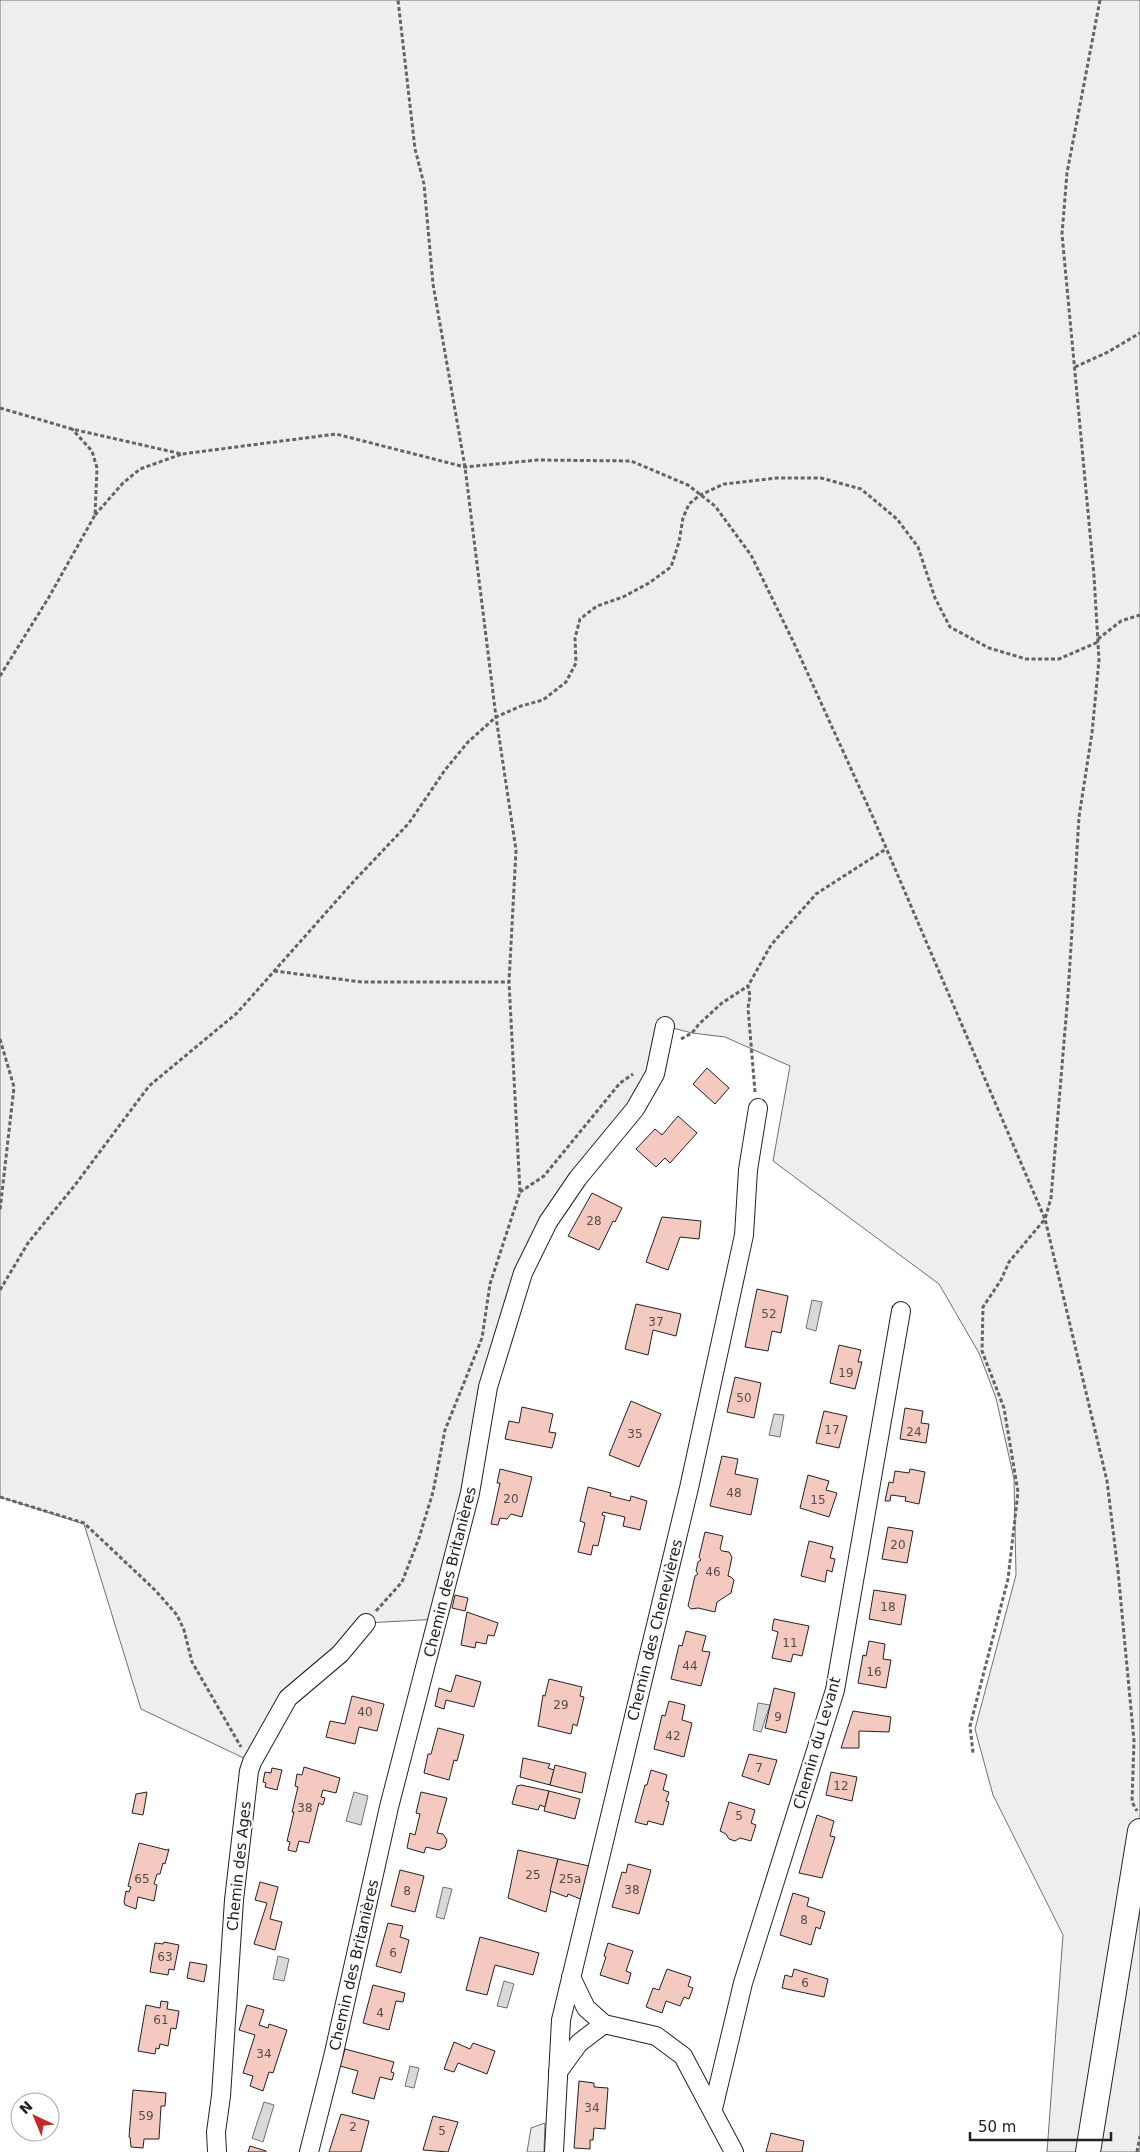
<svg xmlns="http://www.w3.org/2000/svg" width="1140" height="2152" font-family="'DejaVu Sans',sans-serif">
<style>
.green{fill:#eee;stroke:#6f6f6f}
.parking{fill:#ededed;stroke:#6f6f6f}
.water{fill:#d9d9d9;stroke:#6f6f6f}
.building{fill:#f3c9c0;stroke:#222}
.lines{fill:none;stroke-linecap:round;stroke-linejoin:round}
.street-casing{stroke:#222;stroke-width:20}
.secondary-casing{stroke:#222;stroke-width:26}
.path{stroke:#646464;stroke-width:3;stroke-dasharray:4 2.5;stroke-linecap:butt}
.street{stroke:#fff;stroke-width:18}
.secondary{stroke:#fff;stroke-width:24}
.labels{text-anchor:middle;stroke-width:4;stroke-linejoin:round;paint-order:stroke}
.number-label{font-size:12px;fill:#564c4a}
.street-label{font-size:15px;fill:#222;stroke:#fff}
</style>
<rect width="100%" height="100%" fill="#fff"/>
<polygon class="green" points="0,0 1140,0 1140,2152 1047,2152 1063,1935 993,1795 975,1729 1016,1575 1014,1479 996,1398 979,1353 939,1284 773,1161 790,1066 725,1037 692,1033 665,1026 655,1074 523,1273 439,1619 366,1623 288,1698 252,1762 141,1709 84,1524 0,1497"/>
<polygon class="parking" points="545,2123 544,2152 527,2152 531,2128"/>
<g class="water">
<polygon points="812,1300 822,1302 816,1331 806,1328"/>
<polygon points="774,1414 784,1415 780,1437 769,1435"/>
<polygon points="758,1703 770,1705 761,1732 753,1730"/>
<polygon points="354,1792 368,1796 361,1825 346,1821"/>
<polygon points="443,1887 452,1889 444,1919 436,1917"/>
<polygon points="278,1956 289,1959 284,1981 273,1979"/>
<polygon points="504,1981 514,1984 507,2008 497,2006"/>
<polygon points="410,2066 419,2068 414,2088 405,2086"/>
<polygon points="264,2102 274,2105 263,2142 252,2138"/>
</g>
<g class="building">
<polygon points="707,1068 729,1088 715,1104 693,1084"/>
<polygon points="678,1116 697,1133 670,1163 665,1158 656,1167 636,1149 655,1129 662,1135"/>
<polygon points="592,1193 622,1208 615,1222 613,1221 599,1250 568,1236"/>
<polygon points="662,1217 701,1221 699,1239 680,1237 668,1270 646,1262"/>
<polygon points="757,1289 788,1296 781,1333 772,1331 768,1351 745,1347"/>
<polygon points="636,1304 681,1314 676,1336 653,1330 648,1355 625,1349"/>
<polygon points="839,1345 861,1350 858,1362 862,1362 855,1389 830,1383"/>
<polygon points="735,1377 761,1383 754,1418 727,1412"/>
<polygon points="631,1401 661,1414 639,1467 609,1455"/>
<polygon points="522,1407 553,1414 549,1432 556,1433 552,1448 505,1439 509,1421 519,1423"/>
<polygon points="905,1408 923,1411 921,1423 929,1424 926,1443 900,1439"/>
<polygon points="824,1411 847,1416 839,1448 816,1443"/>
<polygon points="722,1456 738,1459 735,1474 758,1479 751,1515 710,1506"/>
<polygon points="500,1469 532,1477 522,1517 511,1514 507,1519 500,1518 498,1525 491,1524 500,1483 497,1483"/>
<polygon points="910,1469 925,1472 919,1504 905,1501 906,1497 891,1495 890,1501 885,1501 889,1482 893,1483 895,1471 909,1473"/>
<polygon points="808,1475 829,1481 826,1490 837,1493 829,1517 800,1508"/>
<polygon points="588,1487 611,1493 610,1496 630,1501 631,1496 647,1501 640,1530 623,1526 625,1517 603,1512 602,1515 605,1516 598,1546 593,1545 591,1555 578,1552 585,1523 580,1521"/>
<polygon points="888,1527 913,1531 907,1563 882,1559"/>
<polygon points="705,1532 723,1536 720,1549 722,1551 729,1552 732,1557 728,1576 731,1577 734,1580 731,1593 717,1602 715,1612 698,1608 691,1609 688,1606 695,1576 698,1574 696,1571 698,1562 701,1560 699,1557"/>
<polygon points="809,1541 833,1547 830,1558 835,1559 832,1572 827,1570 825,1582 801,1576"/>
<polygon points="874,1590 906,1595 901,1625 869,1619"/>
<polygon points="455,1595 468,1598 465,1611 452,1608"/>
<polygon points="467,1612 498,1623 494,1636 488,1635 486,1644 476,1642 475,1648 461,1645"/>
<polygon points="774,1619 809,1626 802,1656 793,1654 791,1662 772,1658 778,1632 772,1630"/>
<polygon points="686,1631 706,1636 702,1651 710,1652 701,1686 671,1679 679,1645 682,1646"/>
<polygon points="869,1641 885,1644 883,1659 891,1660 886,1688 858,1683 863,1655 866,1656"/>
<polygon points="456,1675 481,1682 474,1707 446,1700 444,1709 435,1706 439,1688 451,1692"/>
<polygon points="549,1679 582,1687 580,1696 584,1697 577,1726 573,1724 571,1734 538,1726 543,1695 545,1696"/>
<polygon points="774,1688 795,1693 786,1733 765,1728"/>
<polygon points="352,1696 384,1704 377,1731 359,1727 355,1744 326,1737 330,1721 345,1724"/>
<polygon points="669,1701 685,1705 682,1720 692,1723 684,1757 654,1749 662,1715 665,1716"/>
<polygon points="853,1711 891,1717 889,1732 859,1731 859,1748 841,1748"/>
<polygon points="438,1728 464,1735 457,1761 454,1760 449,1780 424,1773 428,1754 431,1754"/>
<polygon points="749,1754 777,1760 769,1785 742,1776"/>
<polygon points="523,1758 550,1764 548,1768 554,1770 550,1785 520,1777"/>
<polygon points="555,1765 586,1773 582,1793 550,1785"/>
<polygon points="304,1767 340,1778 336,1793 323,1790 321,1797 325,1798 323,1805 319,1803 309,1843 299,1841 296,1852 288,1850 290,1842 287,1841 294,1812 292,1812 298,1787 295,1786 297,1774 302,1775"/>
<polygon points="272,1768 282,1770 277,1790 265,1787 266,1783 263,1782 265,1772 271,1773"/>
<polygon points="651,1770 667,1775 663,1790 669,1792 666,1801 669,1802 663,1825 648,1821 647,1825 635,1822 645,1785 647,1785"/>
<polygon points="831,1772 857,1777 852,1801 826,1795"/>
<polygon points="521,1785 549,1791 545,1807 540,1805 538,1810 512,1804 517,1786"/>
<polygon points="549,1791 580,1799 575,1819 544,1811"/>
<polygon points="147,1792 143,1815 132,1813 136,1794"/>
<polygon points="421,1792 447,1798 437,1833 443,1834 447,1840 445,1847 439,1850 426,1847 424,1853 407,1848 410,1833 415,1835 420,1814 416,1813"/>
<polygon points="729,1802 755,1810 751,1823 756,1825 751,1841 740,1838 735,1841 729,1839 726,1834 720,1831"/>
<polygon points="817,1815 834,1821 830,1836 835,1837 822,1878 799,1873"/>
<polygon points="139,1843 167,1850 169,1849 165,1864 163,1863 160,1874 157,1874 154,1884 157,1885 154,1901 138,1897 136,1909 125,1905 124,1902 126,1891 129,1892 131,1887 128,1886"/>
<polygon points="518,1850 558,1859 546,1912 508,1898"/>
<polygon points="558,1859 589,1866 583,1900 568,1894 567,1897 550,1891"/>
<polygon points="628,1864 651,1870 639,1914 612,1907 622,1872 626,1873"/>
<polygon points="400,1870 424,1876 415,1912 391,1906"/>
<polygon points="260,1882 278,1887 270,1919 282,1922 275,1950 254,1944 267,1903 255,1900"/>
<polygon points="793,1893 809,1898 807,1906 825,1912 820,1929 816,1927 811,1945 780,1935"/>
<polygon points="388,1923 403,1926 400,1937 409,1940 401,1973 376,1966"/>
<polygon points="480,1937 539,1953 533,1975 495,1965 487,1995 466,1990"/>
<polygon points="164,1942 179,1945 174,1970 169,1969 168,1975 150,1972 155,1943 163,1944"/>
<polygon points="608,1943 633,1951 626,1971 631,1973 628,1984 600,1975 606,1957 604,1956"/>
<polygon points="190,1962 207,1965 204,1982 187,1978"/>
<polygon points="667,1969 691,1977 688,1986 693,1988 689,1999 684,1997 680,2006 666,2001 662,2013 646,2007 653,1988 659,1990"/>
<polygon points="794,1969 828,1979 824,1997 782,1988 785,1975 792,1977"/>
<polygon points="373,1985 405,1993 403,2002 396,2001 389,2030 363,2023"/>
<polygon points="161,2001 168,2002 167,2009 179,2011 176,2029 171,2028 168,2046 160,2044 159,2049 156,2048 155,2054 138,2051 146,2005 160,2008"/>
<polygon points="247,2005 264,2010 259,2025 268,2028 269,2024 287,2030 273,2073 269,2072 263,2091 250,2086 253,2076 243,2073 255,2035 239,2030"/>
<polygon points="454,2042 470,2049 473,2043 495,2051 487,2074 458,2063 454,2072 444,2069"/>
<polygon points="345,2049 394,2062 391,2072 394,2073 392,2080 380,2077 374,2099 352,2093 358,2071 340,2066"/>
<polygon points="579,2081 594,2083 594,2087 608,2088 605,2129 594,2128 593,2140 590,2140 590,2149 574,2148"/>
<polygon points="133,2090 166,2093 165,2106 161,2106 159,2139 144,2139 143,2148 131,2147 130,2137 129,2137"/>
<polygon points="341,2114 369,2121 361,2152 329,2152"/>
<polygon points="433,2116 458,2122 448,2152 423,2150"/>
<polygon points="771,2133 804,2141 802,2152 766,2152"/>
<polygon points="250,2146 266,2151 266,2152 248,2152"/>
</g>
<g class="lines">
<defs>
<g id="street">
<polyline points="571,1977 586,2008 604,2024 656,2036 683,2056 734,2152"/>
<polyline points="558,2072 579,2043 604,2024"/>
<polyline points="713,2109 743,1983 835,1690 901,1311"/>
<polyline points="217,2152 216,2132 221,2096 234,1900 249,1771 252,1762 288,1698 340,1654 366,1623"/>
<polyline points="309,2152 333,2057 389,1807 470,1493 488,1387 523,1273 548,1222 578,1178 635,1109 655,1074 665,1026"/>
<polyline points="554,2152 561,2020 689,1488 744,1235 748,1170 758,1108"/>
</g>
<polyline id="secondary" points="1088,2152 1140,1831"/>
</defs>
<use href="#street" class="street-casing"/>
<use href="#secondary" class="secondary-casing"/>
<g class="path">
<polyline points="1100,0 1067,173 1062,234 1094,576 1099,660 1092,733 1079,817 1068,994 1051,1198 1045,1219 1107,1481 1118,1571 1134,1741 1132,1802 1137,1811"/>
<polyline points="1075,367 1108,352 1140,333"/>
<polyline points="0,408 72,429 182,454 336,434 465,467 538,460 631,461 688,485 715,506 751,555 793,641 872,815 1045,1219 1009,1262 1001,1280 983,1307 982,1351 1004,1408 1018,1492 1008,1579 970,1726 973,1753"/>
<polyline points="95,515 123,483 140,469 182,454"/>
<polyline points="1098,639 1121,621 1140,615"/>
<polyline points="0,676 49,597 95,515 97,468 92,451 72,429"/>
<polyline points="274,971 362,982 509,982"/>
<polyline points="0,1039 14,1087 0,1210"/>
<polyline points="681,1039 692,1033 699,1024 722,1003 748,986"/>
<polyline points="755,1092 748,1008 750,996 748,986 771,945 816,894 886,849"/>
<polyline points="520,1192 544,1176 620,1083 633,1074"/>
<polyline points="0,1290 28,1243 75,1185 149,1086 237,1013 354,881 409,823 445,770 468,742 496,717 521,706 543,700 566,682 576,663 575,638 580,619 597,606 623,597 649,583 671,567 679,542 683,518 689,504 700,495 724,484 777,478 821,478 861,489 897,519 918,547 935,598 950,627 989,648 1026,659 1059,659 1098,642"/>
<polyline points="0,1497 84,1523 155,1590 177,1615 184,1630 192,1662 241,1747"/>
<polyline points="376,1611 402,1582 419,1538 433,1492 445,1430 482,1338 490,1284 520,1192 509,982 516,850 496,717 465,467 433,284 424,184 415,149 398,0"/>
<polyline points="1137,2152 1140,2136"/>
</g>
<use href="#street" class="street"/>
<use href="#secondary" class="secondary"/>
</g>
<g class="labels">
<g class="number-label">
<text x="594" y="1225">28</text>
<text x="769" y="1318">52</text>
<text x="656" y="1326">37</text>
<text x="846" y="1377">19</text>
<text x="744" y="1402">50</text>
<text x="832" y="1434">17</text>
<text x="914" y="1436">24</text>
<text x="635" y="1438">35</text>
<text x="734" y="1497">48</text>
<text x="511" y="1503">20</text>
<text x="818" y="1504">15</text>
<text x="898" y="1549">20</text>
<text x="713" y="1576">46</text>
<text x="888" y="1611">18</text>
<text x="790" y="1647">11</text>
<text x="690" y="1670">44</text>
<text x="874" y="1676">16</text>
<text x="561" y="1709">29</text>
<text x="365" y="1716">40</text>
<text x="778" y="1721">9</text>
<text x="673" y="1740">42</text>
<text x="759" y="1772">7</text>
<text x="841" y="1790">12</text>
<text x="305" y="1812">38</text>
<text x="739" y="1820">5</text>
<text x="533" y="1879">25</text>
<text x="142" y="1883">65</text>
<text x="570" y="1883">25a</text>
<text x="632" y="1894">38</text>
<text x="407" y="1895">8</text>
<text x="804" y="1924">8</text>
<text x="393" y="1957">6</text>
<text x="165" y="1961">63</text>
<text x="805" y="1987">6</text>
<text x="380" y="2017">4</text>
<text x="161" y="2024">61</text>
<text x="264" y="2058">34</text>
<text x="592" y="2112">34</text>
<text x="146" y="2120">59</text>
<text x="353" y="2131">2</text>
<text x="442" y="2135">5</text>
</g>
<g class="street-label">
<text transform="translate(450 1572) rotate(-76)" y="5">Chemin des Britanières</text>
<text transform="translate(655 1630) rotate(-76)" y="5">Chemin des Chenevières</text>
<text transform="translate(817 1743) rotate(-74)" y="5">Chemin du Levant</text>
<text transform="translate(239 1866) rotate(-84)" y="5">Chemin des Ages</text>
<text transform="translate(354 1965) rotate(-77)" y="5">Chemin des Britanières</text>
</g>
</g>
<g transform="translate(35 2117) rotate(316)"><circle r="24" fill="#ffffff" stroke="#a7a7a7"/>
<path d="M0-4L9 19L0 12L-9 19Z" fill="#c62828"/>
<text y="-8" font-size="14" font-weight="bold" text-anchor="middle" fill="#222222">N</text>
</g>
<path d="M970 2132v8h141v-8" fill="none" stroke="#222222" stroke-width="2.5"/>
<text x="978" y="2132" font-size="15" fill="#222222" stroke="#ffffff" stroke-width="4" paint-order="stroke">50 m</text>
</svg>
